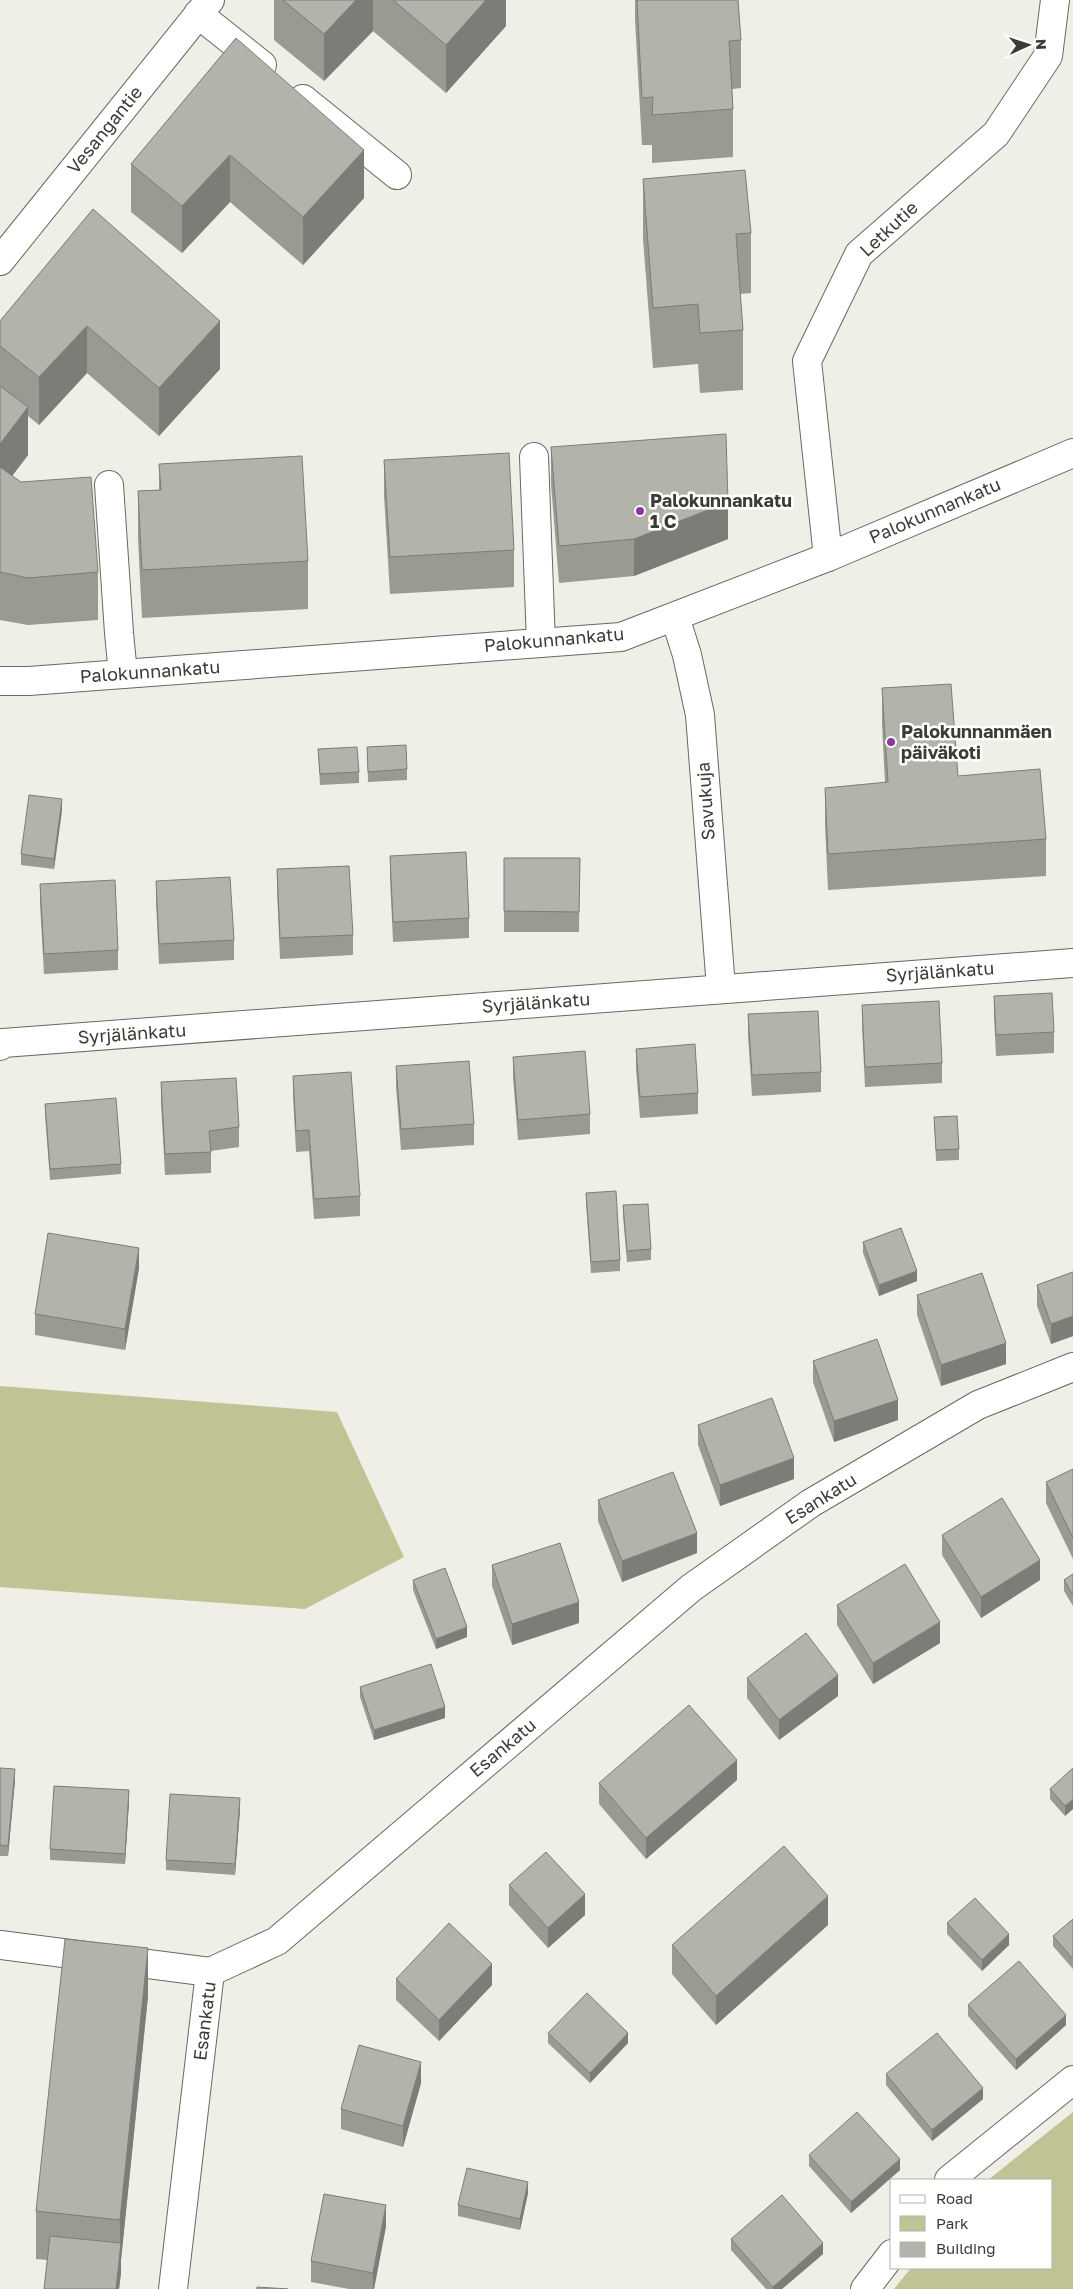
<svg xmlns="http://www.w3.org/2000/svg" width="1073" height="2289" font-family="'Golos Text',sans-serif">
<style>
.green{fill:#c0c394}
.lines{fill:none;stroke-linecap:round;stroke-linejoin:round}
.minor-casing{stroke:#686962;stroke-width:30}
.major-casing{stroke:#686962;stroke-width:30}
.minor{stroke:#fff;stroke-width:28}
.major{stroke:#fff;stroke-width:28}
.wall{fill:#9a9a93}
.shaded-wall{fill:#7d7d78}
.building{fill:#b3b3ab;stroke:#7d7d78}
.poi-dot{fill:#8e35a1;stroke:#fffffe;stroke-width:2}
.labels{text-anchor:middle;stroke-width:5;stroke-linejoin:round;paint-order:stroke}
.street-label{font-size:18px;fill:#3b3b38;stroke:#fffffe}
.poi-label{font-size:18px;font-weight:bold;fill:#3b3b38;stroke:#fffffe;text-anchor:start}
</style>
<rect width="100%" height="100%" fill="#efefe7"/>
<g class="green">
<polygon points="0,1386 337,1412 404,1557 305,1609 0,1587"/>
<polygon points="1073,2112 1073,2289 894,2289 911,2268 1052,2268 1052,2180 988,2180"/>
</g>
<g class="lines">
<defs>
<g id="minor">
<polyline points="198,14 262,65"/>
<polyline points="303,99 397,175"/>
<polyline points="534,457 541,643"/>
<polyline points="109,485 119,633 123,674"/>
<polyline points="828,557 807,361 859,254 996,134 1048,56 1055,0"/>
<polyline points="675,617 687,655 700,715 721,988"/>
<polyline points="0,681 29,681 621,637 828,557 1073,453"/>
<polyline points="0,1046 3,1043 1073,963"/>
<polyline points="0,1945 210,1972"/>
<polyline points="210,1972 277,1941 691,1588 811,1503 978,1405 1073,1367"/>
<polyline points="949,2180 1073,2080"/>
<polyline points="173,2289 210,1972"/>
<polyline points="865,2289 892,2254"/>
</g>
<polyline id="major" points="0,261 210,0"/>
</defs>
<use href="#minor" class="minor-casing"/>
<use href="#major" class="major-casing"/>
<use href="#minor" class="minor"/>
<use href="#major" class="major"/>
</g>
<g class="wall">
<polygon points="274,0 506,0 506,26 446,93 373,31 324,81 274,40"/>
<polygon points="635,0 738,0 741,40 741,88 732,89 733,109 733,157 652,163 652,145 642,145 635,20"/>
<polygon points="236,38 364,198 303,265 230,202 182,253 131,212 131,164"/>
<polygon points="643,179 751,233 751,293 740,294 743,330 743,390 700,393 698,364 653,368 643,239"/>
<polygon points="93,209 220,369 159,436 87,373 39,425 28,416 28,455 12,476 98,572 98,620 28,625 0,620 0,321"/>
<polygon points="551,447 728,539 634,576 559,583 551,484"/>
<polygon points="384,460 514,550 514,587 390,594 384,496"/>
<polygon points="159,464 308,561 308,609 142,618 138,539 138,491 159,490"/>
<polygon points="882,688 958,776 1046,839 1046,876 828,890 825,825 825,788 885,783 882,725"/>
<polygon points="367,747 407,769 407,780 368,782"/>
<polygon points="318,749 359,772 359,783 320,785"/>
<polygon points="62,810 54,869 21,865 21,854"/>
<polygon points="390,856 469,918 469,938 393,942 390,877"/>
<polygon points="504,858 580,858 579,932 504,932"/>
<polygon points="277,869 353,935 353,955 280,959 277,890"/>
<polygon points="156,881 234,940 234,960 159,964 156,902"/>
<polygon points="40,884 118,950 118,970 44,974 40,904"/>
<polygon points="994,996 1054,1032 1054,1053 996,1056 994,1016"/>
<polygon points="862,1005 942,1063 942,1083 865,1087 862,1026"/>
<polygon points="748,1014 821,1072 821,1092 752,1096 748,1035"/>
<polygon points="636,1049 698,1093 698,1114 640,1118 636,1069"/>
<polygon points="513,1057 590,1114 590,1134 518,1140 513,1077"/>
<polygon points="396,1066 474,1124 474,1145 401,1150 396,1087"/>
<polygon points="293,1076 360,1196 360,1216 314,1219 309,1151 296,1152 293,1096"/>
<polygon points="161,1082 239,1127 239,1147 211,1151 211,1173 165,1175 161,1103"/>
<polygon points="45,1104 121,1164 121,1174 50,1180 45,1114"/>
<polygon points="934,1117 959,1149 959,1160 936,1161"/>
<polygon points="586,1193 620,1260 620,1271 591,1273 586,1203"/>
<polygon points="623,1205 651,1249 651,1260 627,1262 623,1216"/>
<polygon points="863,1242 917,1281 879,1296 863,1253"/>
<polygon points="139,1268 125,1350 35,1335 35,1314"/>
<polygon points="1073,1272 1073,1336 1051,1344 1037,1306 1037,1285"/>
<polygon points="917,1295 1006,1364 941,1386 917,1315"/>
<polygon points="813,1361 898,1420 834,1442 813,1382"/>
<polygon points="698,1425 794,1479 720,1506 698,1445"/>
<polygon points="1073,1469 1073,1559 1046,1503 1046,1482"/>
<polygon points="598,1500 697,1553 622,1582 598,1521"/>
<polygon points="942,1535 1040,1580 981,1618 942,1555"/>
<polygon points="492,1565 579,1623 512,1645 492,1586"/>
<polygon points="1073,1574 1073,1606 1064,1591 1064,1580"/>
<polygon points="413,1580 467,1637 436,1649 413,1590"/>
<polygon points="837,1605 940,1643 873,1684 837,1625"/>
<polygon points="747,1678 838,1696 779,1740 747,1698"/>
<polygon points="360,1687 445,1718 374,1740 360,1697"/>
<polygon points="0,1768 15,1780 8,1856 0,1856"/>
<polygon points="1073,1768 1065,1816 1050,1799 1050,1789"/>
<polygon points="737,1780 646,1859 599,1804 599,1783"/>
<polygon points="129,1801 125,1864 50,1860 50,1849"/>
<polygon points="240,1809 235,1875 166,1870 166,1860"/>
<polygon points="509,1885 585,1915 548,1948 509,1905"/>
<polygon points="1073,1919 1073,1969 1053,1946 1053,1936"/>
<polygon points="947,1923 1009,1945 982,1971 947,1934"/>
<polygon points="828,1925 716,2025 672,1974 672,1945"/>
<polygon points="396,1979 492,1985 439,2041 396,2000"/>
<polygon points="148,1996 121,2260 121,2273 119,2289 44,2289 47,2260 36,2259 36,2211"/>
<polygon points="968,2005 1066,2025 1016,2070 968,2016"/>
<polygon points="548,2033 628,2043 590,2083 548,2043"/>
<polygon points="886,2074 983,2099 932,2141 886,2085"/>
<polygon points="421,2083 403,2147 341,2129 341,2109"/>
<polygon points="809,2155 900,2170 851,2213 809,2166"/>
<polygon points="528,2193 520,2230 458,2216 458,2205"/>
<polygon points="386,2226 374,2289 349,2289 311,2282 311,2261"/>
<polygon points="731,2239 823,2254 782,2289 766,2289 731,2250"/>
</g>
<g class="shaded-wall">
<polygon points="356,0 373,0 373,31 324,81 324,34"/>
<polygon points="486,0 506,0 506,26 446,93 446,45"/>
<polygon points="364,150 364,198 303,265 303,217"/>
<polygon points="230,155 230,202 182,253 182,206"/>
<polygon points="220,321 220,369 159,436 159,388"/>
<polygon points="87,326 87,373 39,425 39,377"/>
<polygon points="28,407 28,455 0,492 0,444"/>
<polygon points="728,502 728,539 634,576 634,539"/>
<polygon points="62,799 62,810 54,869 54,859"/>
<polygon points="139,1248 139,1268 125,1350 125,1329"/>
<polygon points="917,1271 917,1281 879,1296 879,1285"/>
<polygon points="1073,1316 1073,1336 1051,1344 1051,1324"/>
<polygon points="1006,1343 1006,1364 941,1386 941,1365"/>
<polygon points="898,1400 898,1420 834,1442 834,1421"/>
<polygon points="794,1458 794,1479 720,1506 720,1485"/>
<polygon points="697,1533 697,1553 622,1582 622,1561"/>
<polygon points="1040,1560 1040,1580 981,1618 981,1597"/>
<polygon points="579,1602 579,1623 512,1645 512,1624"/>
<polygon points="940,1622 940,1643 873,1684 873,1663"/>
<polygon points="467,1627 467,1637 436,1649 436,1639"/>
<polygon points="838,1675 838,1696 779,1740 779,1720"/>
<polygon points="445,1707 445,1718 374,1740 374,1730"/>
<polygon points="737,1760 737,1780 646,1859 646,1838"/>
<polygon points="15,1769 15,1780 8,1856 8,1846"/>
<polygon points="129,1790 129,1801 125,1864 125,1854"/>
<polygon points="240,1798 240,1809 235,1875 235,1864"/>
<polygon points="1073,1799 1073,1809 1065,1816 1065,1806"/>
<polygon points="585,1894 585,1915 548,1948 548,1928"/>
<polygon points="828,1896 828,1925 716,2025 716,1996"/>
<polygon points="1009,1934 1009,1945 982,1971 982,1960"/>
<polygon points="148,1948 148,1996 121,2260 121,2273 119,2289 116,2289 120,2252 120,2220"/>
<polygon points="492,1964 492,1985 439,2041 439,2020"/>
<polygon points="1066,2015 1066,2025 1016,2070 1016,2059"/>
<polygon points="628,2033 628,2043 590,2083 590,2073"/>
<polygon points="421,2062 421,2083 403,2147 403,2126"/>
<polygon points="983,2088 983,2099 932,2141 932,2130"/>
<polygon points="900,2159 900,2170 851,2213 851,2202"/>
<polygon points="528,2182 528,2193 520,2230 520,2219"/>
<polygon points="386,2205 386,2226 374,2289 373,2289 373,2273"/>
<polygon points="823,2243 823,2254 782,2289 773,2289 773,2287"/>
</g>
<g class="building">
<polygon points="283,0 356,0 324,34"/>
<polygon points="393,0 486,0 446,45"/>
<polygon points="637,0 738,0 741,40 729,41 733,109 652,115 653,97 642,98"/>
<polygon points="236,38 364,150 303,217 230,155 182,206 131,164"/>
<polygon points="745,170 751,233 736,234 743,330 700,333 698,304 653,308 643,179"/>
<polygon points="93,209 220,321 159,388 87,326 39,377 0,346 0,321"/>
<polygon points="0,386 28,407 0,444"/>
<polygon points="726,434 728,502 634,539 559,546 551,447"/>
<polygon points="509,453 514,550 390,557 384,460"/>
<polygon points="302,456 308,561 142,570 138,491 161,490 159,464"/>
<polygon points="0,467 21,482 91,477 98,572 28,578 0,572"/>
<polygon points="951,684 958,776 1040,769 1046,839 828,854 825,788 888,782 882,688"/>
<polygon points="406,745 407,769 368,772 367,747"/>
<polygon points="357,747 359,772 320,774 318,749"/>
<polygon points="29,795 62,799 54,859 21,854"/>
<polygon points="466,852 469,918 393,922 390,856"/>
<polygon points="504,858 580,858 579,912 504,911"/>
<polygon points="349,866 353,935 280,938 277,869"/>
<polygon points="230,877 234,940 159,944 156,881"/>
<polygon points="115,880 118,950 44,954 40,884"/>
<polygon points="1052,993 1054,1032 996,1035 994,996"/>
<polygon points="939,1001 942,1063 865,1067 862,1005"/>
<polygon points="818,1011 821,1072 752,1075 748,1014"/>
<polygon points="695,1044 698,1093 640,1097 636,1049"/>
<polygon points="585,1051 590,1114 518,1120 513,1057"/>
<polygon points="469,1061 474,1124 401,1129 396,1066"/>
<polygon points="351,1072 360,1196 314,1199 309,1130 296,1131 293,1076"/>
<polygon points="236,1078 239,1127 209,1131 211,1152 165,1154 161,1082"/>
<polygon points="116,1098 121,1164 50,1169 45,1104"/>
<polygon points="957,1116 959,1149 936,1150 934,1117"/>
<polygon points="616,1191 620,1260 591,1262 586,1193"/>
<polygon points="648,1204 651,1249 627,1251 623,1205"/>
<polygon points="901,1228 917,1271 879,1285 863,1242"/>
<polygon points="48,1233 139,1248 125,1329 35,1314"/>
<polygon points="1073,1272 1073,1316 1051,1324 1037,1285"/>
<polygon points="982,1273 1006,1343 941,1365 917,1295"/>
<polygon points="877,1339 898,1400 834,1421 813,1361"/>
<polygon points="772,1398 794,1458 720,1485 698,1425"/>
<polygon points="1073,1469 1073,1538 1046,1482"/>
<polygon points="673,1472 697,1533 622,1561 598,1500"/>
<polygon points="1002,1498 1040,1560 981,1597 942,1535"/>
<polygon points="560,1543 579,1602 512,1624 492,1565"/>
<polygon points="905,1564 940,1622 873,1663 837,1605"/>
<polygon points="445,1568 467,1627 436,1639 413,1580"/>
<polygon points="1073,1574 1073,1595 1064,1580"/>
<polygon points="806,1633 838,1675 779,1720 747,1678"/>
<polygon points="431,1664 445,1707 374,1730 360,1687"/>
<polygon points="689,1705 737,1760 646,1838 599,1783"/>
<polygon points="0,1768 15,1769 8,1846 0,1845"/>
<polygon points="1073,1768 1073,1799 1065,1806 1050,1789"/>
<polygon points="54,1786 129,1790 125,1854 50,1849"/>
<polygon points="170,1794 240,1798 235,1864 166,1860"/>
<polygon points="784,1846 828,1896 716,1996 672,1945"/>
<polygon points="546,1852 585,1894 548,1928 509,1885"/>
<polygon points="975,1898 1009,1934 982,1960 947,1923"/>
<polygon points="1073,1919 1073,1959 1053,1936"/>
<polygon points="449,1923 492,1964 439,2020 396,1979"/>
<polygon points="65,1939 148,1948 120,2220 36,2211"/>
<polygon points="1019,1961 1066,2015 1016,2059 968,2005"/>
<polygon points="587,1993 628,2033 590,2073 548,2033"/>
<polygon points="937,2033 983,2088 932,2130 886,2074"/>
<polygon points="359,2045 421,2062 403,2126 341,2109"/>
<polygon points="857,2112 900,2159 851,2202 809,2155"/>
<polygon points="467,2168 528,2182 520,2219 458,2205"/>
<polygon points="324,2194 386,2205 373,2273 311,2261"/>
<polygon points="782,2195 823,2243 773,2287 731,2239"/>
<polygon points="50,2236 121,2243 116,2289 44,2289"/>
<polygon points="257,2287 288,2289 257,2289"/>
</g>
<g class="poi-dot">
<circle cx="640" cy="511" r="5"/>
<circle cx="891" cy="742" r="5"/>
</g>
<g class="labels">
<g class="street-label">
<text transform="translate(105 130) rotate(-51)" y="6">Vesangantie</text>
<text transform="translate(889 229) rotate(-43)" y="6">Letkutie</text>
<text transform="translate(935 511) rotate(-23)" y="6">Palokunnankatu</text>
<text transform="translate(554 640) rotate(-5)" y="6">Palokunnankatu</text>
<text transform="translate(150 672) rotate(-4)" y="6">Palokunnankatu</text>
<text transform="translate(706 801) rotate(-94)" y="6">Savukuja</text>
<text transform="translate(940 972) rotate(-4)" y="6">Syrjälänkatu</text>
<text transform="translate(536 1003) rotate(-4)" y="6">Syrjälänkatu</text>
<text transform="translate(132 1034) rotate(-4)" y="6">Syrjälänkatu</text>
<text transform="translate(821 1499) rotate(-32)" y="6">Esankatu</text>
<text transform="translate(503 1748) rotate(-40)" y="6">Esankatu</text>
<text transform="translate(205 2021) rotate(-83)" y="6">Esankatu</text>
</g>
<g class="poi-label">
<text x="650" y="507">Palokunnankatu<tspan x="650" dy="21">1 C</tspan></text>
<text x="901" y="738">Palokunnanmäen<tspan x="901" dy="21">päiväkoti</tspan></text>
</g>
</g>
<rect x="890" y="2179" width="162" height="90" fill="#fffffe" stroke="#b1b1af"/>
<rect x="900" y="2195" width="25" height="8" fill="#ffffff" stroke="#b1b1af"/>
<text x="936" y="2204" font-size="15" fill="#3b3b38">Road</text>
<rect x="900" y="2216" width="25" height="15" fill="#c0c394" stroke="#b1b1af"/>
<text x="936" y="2229" font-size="15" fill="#3b3b38">Park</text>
<rect x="900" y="2242" width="25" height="15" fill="#b3b3ab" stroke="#b1b1af"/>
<text x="936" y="2254" font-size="15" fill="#3b3b38">Building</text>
<g transform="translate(1028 45) rotate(87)" stroke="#fffffe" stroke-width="4" paint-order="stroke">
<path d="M0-4L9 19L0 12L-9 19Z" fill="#3b3b38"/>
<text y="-8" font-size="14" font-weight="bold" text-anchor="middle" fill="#3b3b38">N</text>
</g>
</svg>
